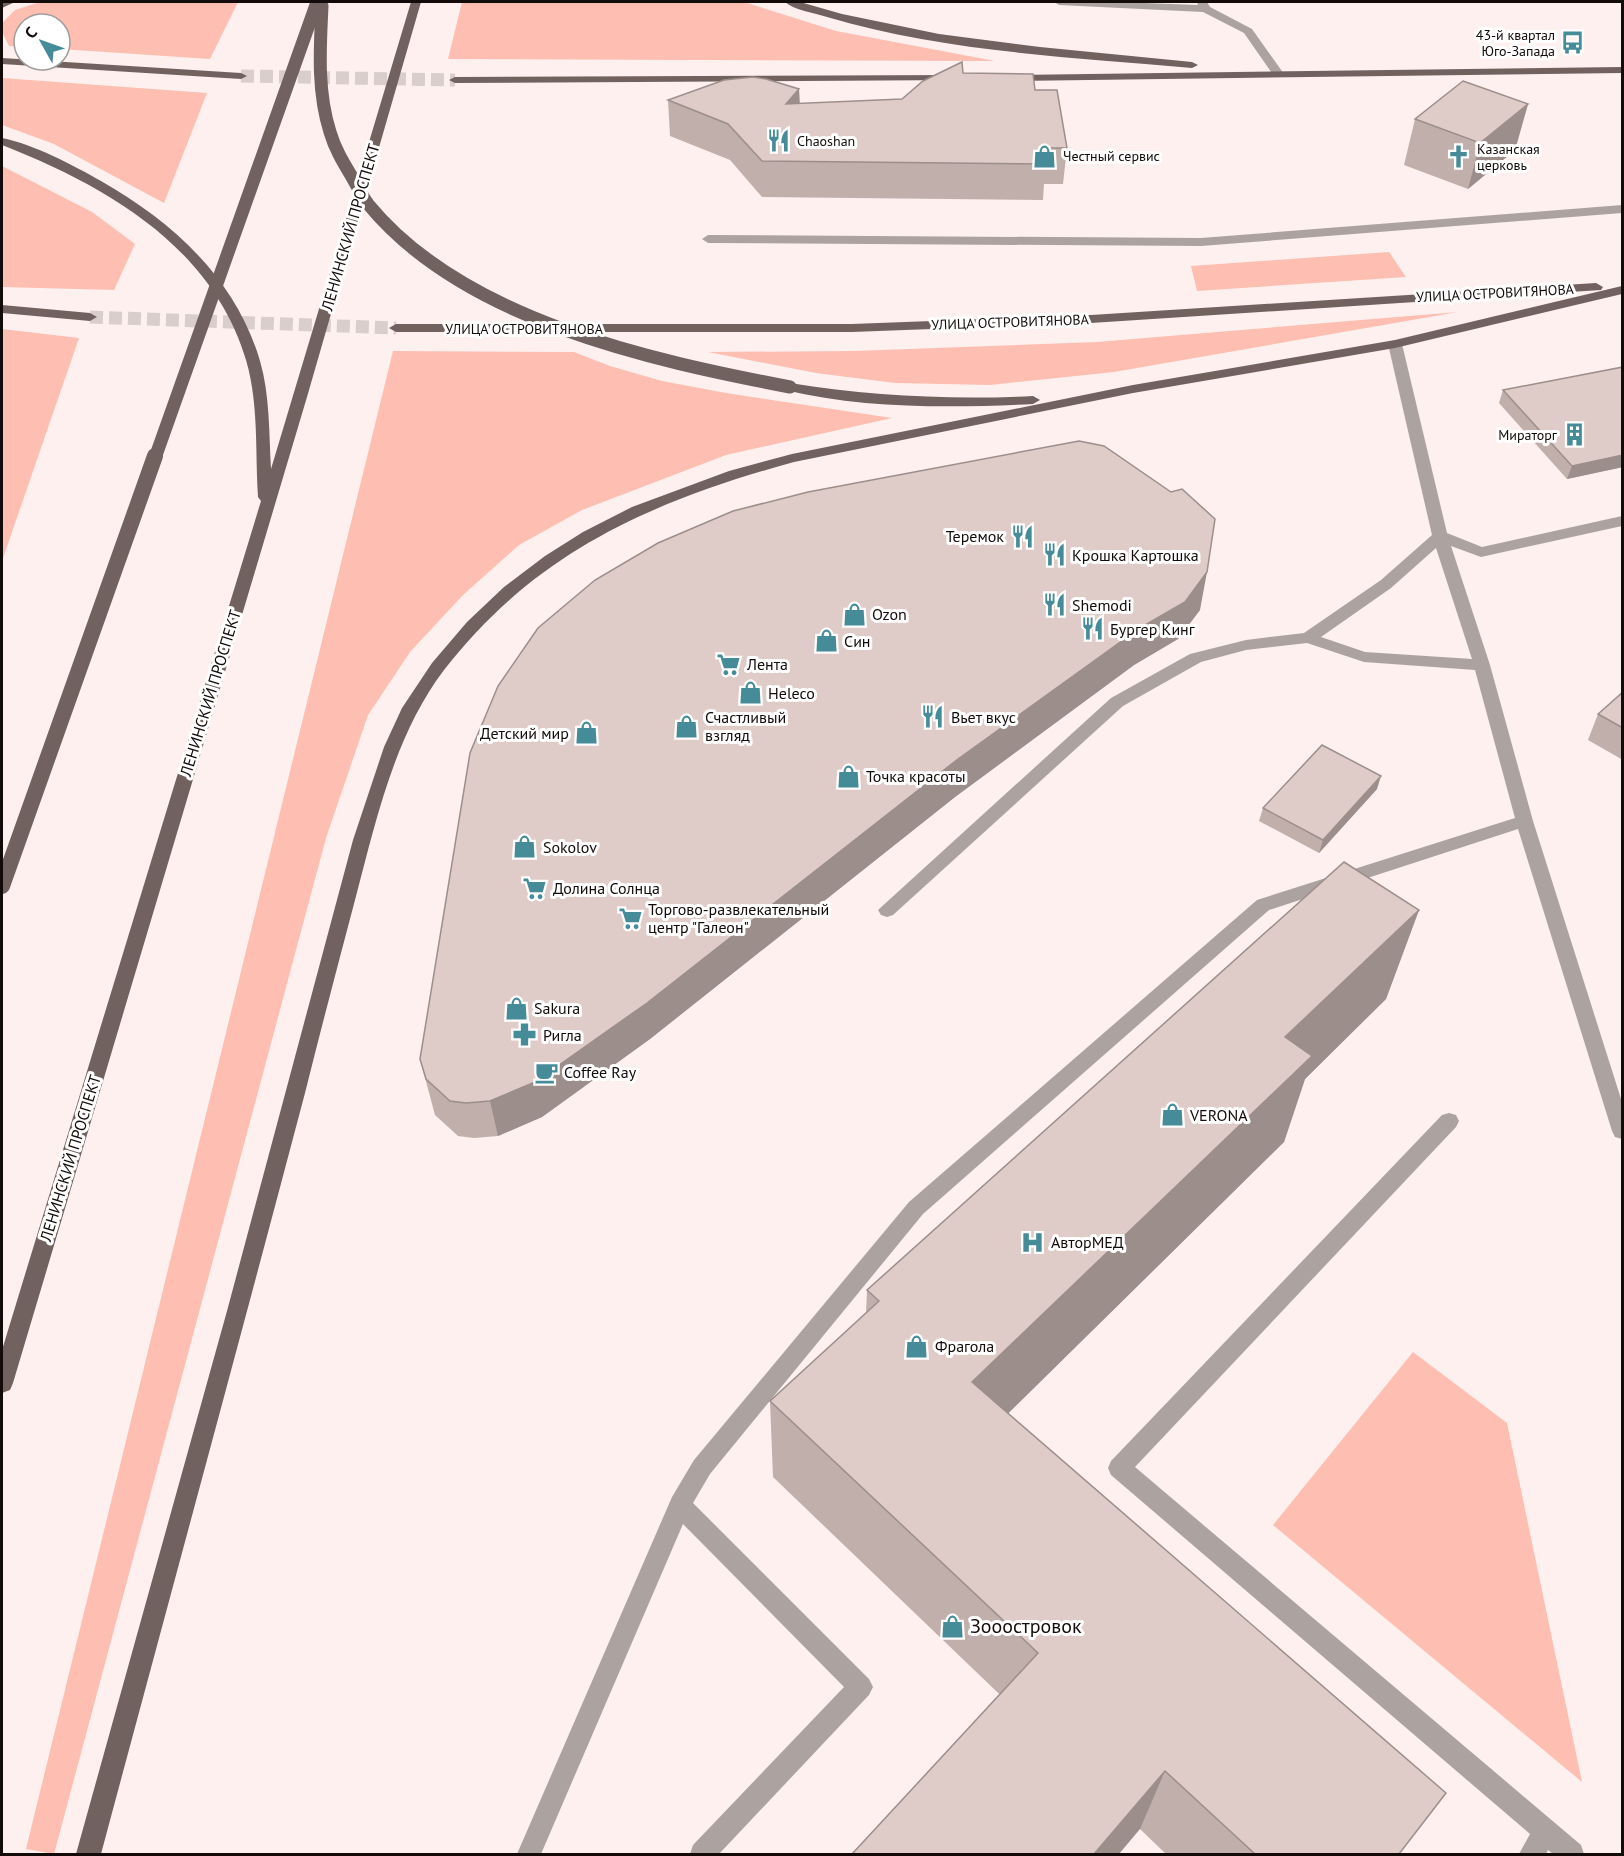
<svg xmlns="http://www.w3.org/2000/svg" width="1624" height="1856" font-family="'PT Sans',sans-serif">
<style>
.green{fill:#febeb2}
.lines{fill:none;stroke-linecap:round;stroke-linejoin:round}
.major-tunnel{stroke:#dacecc;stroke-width:13;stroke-dasharray:13 6;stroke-linecap:butt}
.minor{fill:#aca3a1;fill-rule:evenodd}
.major{fill:#71625f;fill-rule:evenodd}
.major-bridge-far1{stroke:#71625f;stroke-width:13}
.major-bridge{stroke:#71625f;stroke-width:16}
.wall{fill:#c0afab}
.shaded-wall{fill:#9c8e8b}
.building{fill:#dfcbc7;stroke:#9c8e8b;stroke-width:1.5}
.labels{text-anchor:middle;stroke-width:6;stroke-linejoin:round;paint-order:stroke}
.far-poi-label{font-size:14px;fill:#120b0a;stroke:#fff;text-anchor:start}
.far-street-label{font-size:14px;fill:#120b0a;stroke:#fff}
.street-label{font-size:16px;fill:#120b0a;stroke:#fff}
.poi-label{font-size:16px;fill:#120b0a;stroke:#fff;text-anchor:start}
.near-poi-label{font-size:20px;fill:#120b0a;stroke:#fff;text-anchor:start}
</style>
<rect width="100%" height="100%" fill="#fdf0ee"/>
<g class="green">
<polygon points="40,2 238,2 210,59 60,49 60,24 24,24 24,47 9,46 2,32 2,23 15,10"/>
<polygon points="462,2 744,2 836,31 995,61 448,59"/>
<polygon points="2,78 207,93 164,203 54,144 2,125"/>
<polygon points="2,166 92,212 135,244 114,290 2,287"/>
<polygon points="1389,252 1406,277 1197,291 1191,266"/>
<polygon points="1458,312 1114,372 990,385 895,383 816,373 708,352 854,351 1097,342"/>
<polygon points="2,329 79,338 2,561"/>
<polygon points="393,351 574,352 610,366 662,381 726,393 892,418 726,455 582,510 519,545 463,595 410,652 368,715 326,838 54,1854 26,1849"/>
<polygon points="1413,1352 1507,1423 1582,1782 1273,1525"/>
</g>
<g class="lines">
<g class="major-tunnel">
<polyline points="241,76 455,80"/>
<polyline points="90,317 396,328"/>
</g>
<g class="minor">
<polygon points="1054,2 1117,2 1198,5 1197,2 1207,2 1210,7 1252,29 1284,74 1278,77 1274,76 1244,33 1203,12 1059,5"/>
<polygon points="1622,205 1622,213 1201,246 708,243 702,239 708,235 1201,238"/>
<path d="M1395,340L1402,344L1447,533L1482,547L1622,516V526L1481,557L1451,546L1490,665L1533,821L1622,1102V1139L1615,1137L1612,1131L1518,829L1269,910L923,1214L710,1474L693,1503L869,1679L873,1687L869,1695L719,1854H690L693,1845L844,1687L683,1524L541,1854H517L672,1497L694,1460L909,1202L1257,900L1515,818L1475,670L1364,662L1307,643L1246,650L1201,662L1123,706L893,915L887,917L881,915L878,910L1111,698L1190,654L1246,640L1304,633L1381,580L1432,535L1388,344ZM1436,548L1472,659L1365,652L1321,637L1391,588Z"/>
<polygon points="1449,1113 1456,1115 1459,1121 1456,1127 1135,1467 1581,1845 1584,1854 1553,1854 1548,1850 1546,1854 1519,1854 1530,1834 1111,1475 1108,1468 1111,1461 1442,1115"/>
</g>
<g class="major">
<polygon points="2,2 15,2 2,8"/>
<path d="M411,2H421L307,397L13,1383L10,1390L2,1393V1350L261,501L258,497C255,452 259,404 246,360C212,246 106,186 2,145V138C33,144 73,165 101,181C173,222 236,279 260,361C270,395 269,434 271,469Z"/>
<path d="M785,2H800L842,14L939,34L1040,47L1192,62L1198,65L1192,68C1071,57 944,52 827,17C814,13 794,10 785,2Z"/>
<polygon points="2,58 241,73 247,76 241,79 2,64"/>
<polygon points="1622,67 1622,73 1009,81 1003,78 1009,75"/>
<polygon points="954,75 958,76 958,80 455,83 449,80 455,77"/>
<polygon points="1596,283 1603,287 1601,290 1091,323 852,332 396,332 389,328 396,324 852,324 1091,315"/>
<path d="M1622,286V294L1395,348L1133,393L794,462C653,501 536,551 444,670C394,736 376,821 355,900C338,964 321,1029 305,1093C238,1347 169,1600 101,1854H76L227,1311L353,840L384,747L402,708L432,663L467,622L504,587L545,556L583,532L632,507L729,471L792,454L1133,385L1395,340Z"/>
<polygon points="2,305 90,313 97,317 90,321 2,313"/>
<path d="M790,383C871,396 951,400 1033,396L1040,400L1033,404C953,408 863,409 785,390L783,387L785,384Z"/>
</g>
<g class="major-bridge-far1">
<path d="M322,6C320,48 317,91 330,132C335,149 343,162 352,177C357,186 362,196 368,204C463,320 650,360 790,387"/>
<polyline points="155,458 317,2"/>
</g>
<polyline class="major-bridge" points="2,886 155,456"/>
</g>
<g class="wall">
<polygon points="963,73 1035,90 1067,148 1063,184 1044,184 1043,200 762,197 730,160 670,136 668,100 799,89 800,104 902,99"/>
<polygon points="1528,104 1515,150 1468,189 1404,165 1415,119"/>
<polygon points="1503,390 1623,467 1567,479 1499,403"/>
<polygon points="1200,610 1178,639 1134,665 955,797 650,1039 542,1117 498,1136 474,1138 458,1136 435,1115 420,1059"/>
<polygon points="1623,692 1623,760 1588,740 1598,714"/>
<polygon points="1377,789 1319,853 1259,821 1263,808"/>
<polygon points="1419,910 1386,999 1305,1079 1284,1142 1008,1413 1399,1854 1166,1854 773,1477 770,1401 866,1313 867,1290"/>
</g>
<g class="shaded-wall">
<polygon points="799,89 800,125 786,104"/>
<polygon points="1528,104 1515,150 1468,189 1480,143"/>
<polygon points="1623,455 1623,467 1567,479 1572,466"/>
<polygon points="1207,572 1200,610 1178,639 1134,665 955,797 650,1039 542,1117 498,1136 490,1101 958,759"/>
<polygon points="1381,776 1377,789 1319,853 1323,840"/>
<polygon points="1419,910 1386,999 1305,1079 1284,1142 962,1459 972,1382 1285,1037"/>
<polygon points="1165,1771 1140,1829 1119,1854 1094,1854"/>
</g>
<g class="building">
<polygon points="962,62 963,73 1033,74 1035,90 1057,90 1067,148 1044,148 1046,164 762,161 728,124 668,100 724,80 753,77 766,79 799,89 786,104 902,99 923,81"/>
<polygon points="1463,81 1528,104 1480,143 1415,119"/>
<polygon points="1623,367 1623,455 1572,466 1503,390"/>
<polygon points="1079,441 1104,446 1171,492 1182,489 1215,519 1207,572 1185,602 1140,628 958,759 647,1003 535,1082 490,1101 466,1103 450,1101 426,1079 420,1059 470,753 498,686 538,628 595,580 658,543 733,511 808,492"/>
<polygon points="1623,692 1623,728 1598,714"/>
<polygon points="1322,745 1381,776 1323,840 1263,808"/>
<polygon points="1344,862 1419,910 1285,1037 1312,1056 972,1382 1446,1793 1399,1854 1255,1854 1165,1771 1094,1854 852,1854 1038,1653 770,1401 879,1301 867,1290"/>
</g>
<defs>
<symbol id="bus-bare" viewBox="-9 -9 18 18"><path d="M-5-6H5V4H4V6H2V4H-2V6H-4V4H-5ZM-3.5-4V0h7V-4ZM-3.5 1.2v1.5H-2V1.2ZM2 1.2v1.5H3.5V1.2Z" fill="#468c98" stroke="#fff" stroke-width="2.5" paint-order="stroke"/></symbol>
<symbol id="restaurant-bare" viewBox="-9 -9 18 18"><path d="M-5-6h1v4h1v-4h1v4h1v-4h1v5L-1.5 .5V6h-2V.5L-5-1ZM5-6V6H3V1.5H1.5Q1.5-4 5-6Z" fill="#468c98" stroke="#fff" stroke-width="2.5" paint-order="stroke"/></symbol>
<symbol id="shop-bare" viewBox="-9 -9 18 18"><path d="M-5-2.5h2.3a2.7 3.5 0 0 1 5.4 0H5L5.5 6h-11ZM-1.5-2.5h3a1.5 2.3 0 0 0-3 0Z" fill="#468c98" stroke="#fff" stroke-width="2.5" paint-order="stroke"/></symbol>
<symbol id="church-bare" viewBox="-9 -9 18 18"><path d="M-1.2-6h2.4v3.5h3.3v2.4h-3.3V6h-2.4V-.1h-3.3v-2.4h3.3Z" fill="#468c98" stroke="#fff" stroke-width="2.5" paint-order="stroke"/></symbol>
<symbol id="building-bare" viewBox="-9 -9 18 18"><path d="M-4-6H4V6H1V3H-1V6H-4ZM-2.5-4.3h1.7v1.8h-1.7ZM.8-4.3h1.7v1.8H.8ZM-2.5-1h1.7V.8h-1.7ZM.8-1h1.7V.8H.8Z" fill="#468c98" stroke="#fff" stroke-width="2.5" paint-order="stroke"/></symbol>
<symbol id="supermarket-bare" viewBox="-9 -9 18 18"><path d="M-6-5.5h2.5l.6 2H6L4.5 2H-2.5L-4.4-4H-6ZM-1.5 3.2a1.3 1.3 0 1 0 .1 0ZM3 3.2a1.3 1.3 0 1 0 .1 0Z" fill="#468c98" stroke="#fff" stroke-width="2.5" paint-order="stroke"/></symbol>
<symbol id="pharmacy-bare" viewBox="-9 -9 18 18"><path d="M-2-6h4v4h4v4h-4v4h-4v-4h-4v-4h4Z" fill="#468c98" stroke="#fff" stroke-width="2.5" paint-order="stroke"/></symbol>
<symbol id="cafe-bare" viewBox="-9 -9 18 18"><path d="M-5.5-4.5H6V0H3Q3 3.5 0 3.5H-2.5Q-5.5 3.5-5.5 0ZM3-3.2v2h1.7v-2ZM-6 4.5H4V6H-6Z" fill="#468c98" stroke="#fff" stroke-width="2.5" paint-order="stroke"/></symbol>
<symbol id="hospital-bare" viewBox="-9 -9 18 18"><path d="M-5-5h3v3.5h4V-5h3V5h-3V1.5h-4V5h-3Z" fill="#468c98" stroke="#fff" stroke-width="2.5" paint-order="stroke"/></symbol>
</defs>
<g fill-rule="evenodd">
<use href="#bus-bare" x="1556" y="26" width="33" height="33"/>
<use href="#restaurant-bare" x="762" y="124" width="33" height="33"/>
<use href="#shop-bare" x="1028" y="140" width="33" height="33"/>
<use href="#church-bare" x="1442" y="140" width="33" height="33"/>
<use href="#building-bare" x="1558" y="418" width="33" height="33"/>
<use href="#restaurant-bare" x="1006" y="520" width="33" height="33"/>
<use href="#restaurant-bare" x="1038" y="538" width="33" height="33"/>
<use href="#restaurant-bare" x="1038" y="588" width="33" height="33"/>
<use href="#shop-bare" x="838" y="598" width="33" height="33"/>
<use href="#restaurant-bare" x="1076" y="612" width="33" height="33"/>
<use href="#shop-bare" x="810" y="624" width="33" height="33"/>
<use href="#supermarket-bare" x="712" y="648" width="33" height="33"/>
<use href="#shop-bare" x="734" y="676" width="33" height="33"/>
<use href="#restaurant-bare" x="916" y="700" width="33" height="33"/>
<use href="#shop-bare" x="670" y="710" width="33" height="33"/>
<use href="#shop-bare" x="570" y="716" width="33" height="33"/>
<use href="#shop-bare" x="832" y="760" width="33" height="33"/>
<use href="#shop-bare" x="508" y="830" width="33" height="33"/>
<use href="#supermarket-bare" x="518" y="872" width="33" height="33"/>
<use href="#supermarket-bare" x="614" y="902" width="33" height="33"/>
<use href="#shop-bare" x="500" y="992" width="33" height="33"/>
<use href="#pharmacy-bare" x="508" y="1018" width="33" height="33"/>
<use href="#cafe-bare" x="530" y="1056" width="33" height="33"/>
<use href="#shop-bare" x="1156" y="1098" width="33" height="33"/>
<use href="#hospital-bare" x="1016" y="1226" width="33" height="33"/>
<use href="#shop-bare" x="900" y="1330" width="33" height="33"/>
<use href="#shop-bare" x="936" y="1610" width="33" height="33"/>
</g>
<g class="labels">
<g class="far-poi-label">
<text x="1555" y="40" text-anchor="end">43-й квартал<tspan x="1555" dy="16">Юго-Запада</tspan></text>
<text x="797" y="146">Chaoshan</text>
<text x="1477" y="154">Казанская<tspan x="1477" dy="16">церковь</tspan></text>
<text x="1063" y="161">Честный сервис</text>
<text x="1557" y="440" text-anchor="end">Мираторг</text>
</g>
<g class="far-street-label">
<text transform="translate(1495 293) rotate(-3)" y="5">УЛИЦА ОСТРОВИТЯНОВА</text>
<text transform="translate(1010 322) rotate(-2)" y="5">УЛИЦА ОСТРОВИТЯНОВА</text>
<text x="524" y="334">УЛИЦА ОСТРОВИТЯНОВА</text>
</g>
<g class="street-label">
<text transform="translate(350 227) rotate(-74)" y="6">ЛЕНИНСКИЙ ПРОСПЕКТ</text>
<text transform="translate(210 693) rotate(-73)" y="6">ЛЕНИНСКИЙ ПРОСПЕКТ</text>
<text transform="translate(70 1158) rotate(-73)" y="6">ЛЕНИНСКИЙ ПРОСПЕКТ</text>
</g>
<g class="poi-label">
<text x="1004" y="542" text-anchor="end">Теремок</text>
<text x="1072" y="561">Крошка Картошка</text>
<text x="1072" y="611">Shemodi</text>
<text x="872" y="620">Ozon</text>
<text x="1110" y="635">Бургер Кинг</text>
<text x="844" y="647">Син</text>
<text x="747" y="670">Лента</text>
<text x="768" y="699">Heleco</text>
<text x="705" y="723">Счастливый<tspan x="705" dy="18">взгляд</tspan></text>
<text x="951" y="723">Вьет вкус</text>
<text x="569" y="739" text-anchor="end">Детский мир</text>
<text x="866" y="782">Точка красоты</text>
<text x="543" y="853">Sokolov</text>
<text x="553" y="894">Долина Солнца</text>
<text x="648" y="915">Торгово-развлекательный<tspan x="648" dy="18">центр "Галеон"</tspan></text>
<text x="534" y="1014">Sakura</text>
<text x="543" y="1041">Ригла</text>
<text x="564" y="1078">Coffee Ray</text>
<text x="1190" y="1121">VERONA</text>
<text x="1051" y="1248">АвторМЕД</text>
<text x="935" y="1352">Фрагола</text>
</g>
<g class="near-poi-label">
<text x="970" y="1633">Зооостровок</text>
</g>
</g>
<rect width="1624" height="1856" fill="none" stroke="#120b0a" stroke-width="6"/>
<g transform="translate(42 42) rotate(310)"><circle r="28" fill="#ffffff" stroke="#a09d9d" stroke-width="1.5"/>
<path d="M0-4.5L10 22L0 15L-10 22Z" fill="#468c98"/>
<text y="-9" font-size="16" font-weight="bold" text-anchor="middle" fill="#120b0a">С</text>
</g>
</svg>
